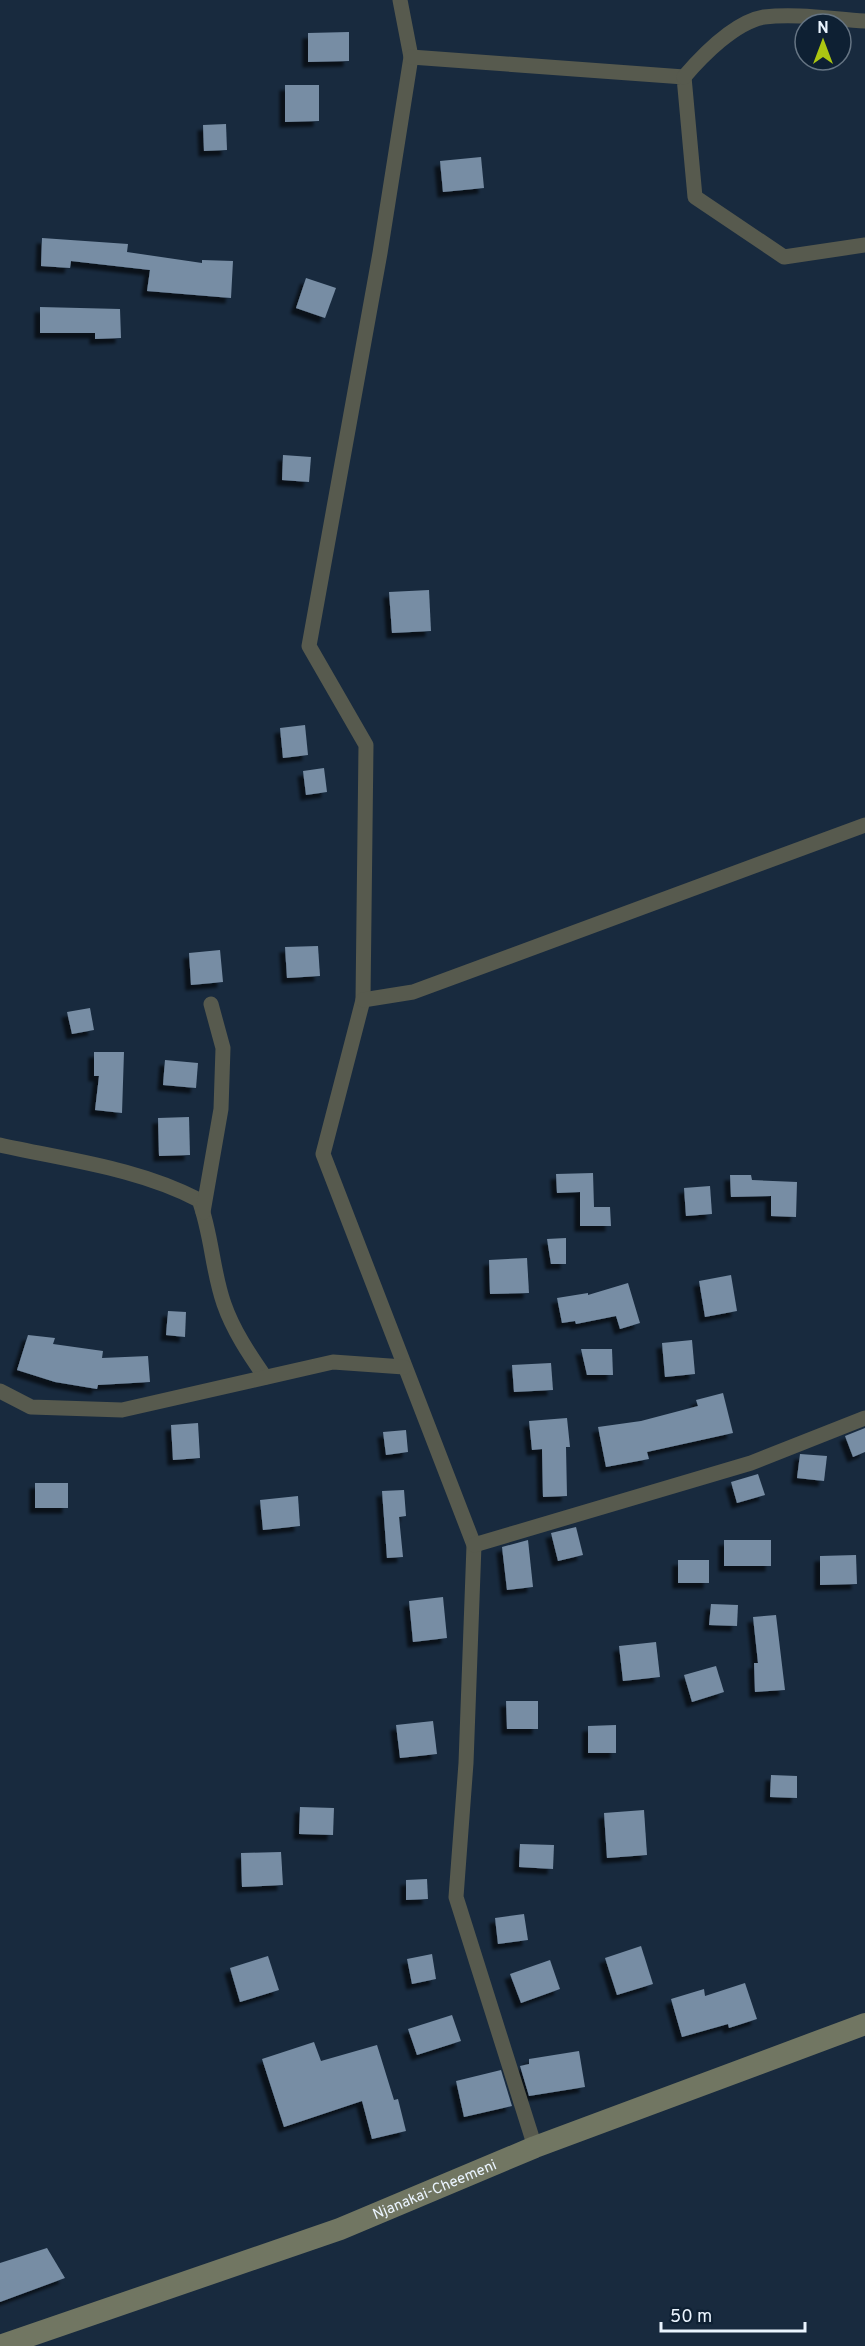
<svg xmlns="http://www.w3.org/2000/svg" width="865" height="2346" font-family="Overpass,sans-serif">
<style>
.building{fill:#778da4;filter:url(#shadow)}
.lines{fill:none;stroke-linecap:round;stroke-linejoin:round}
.minor{stroke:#575a4e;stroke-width:15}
.secondary{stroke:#717662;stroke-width:22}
.labels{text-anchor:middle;stroke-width:6;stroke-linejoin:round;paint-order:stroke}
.street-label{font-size:15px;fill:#eaf4fe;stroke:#0e2033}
</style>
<defs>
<filter id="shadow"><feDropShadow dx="-5.5" dy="5.5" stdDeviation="1.5" flood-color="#0009"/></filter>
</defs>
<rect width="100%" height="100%" fill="#182a3e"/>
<g class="building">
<polygon points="349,32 349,61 308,62 308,33"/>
<polygon points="285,85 319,85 319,121 285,122"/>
<polygon points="226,124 227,150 204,151 203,125"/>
<polygon points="481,157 484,188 443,192 440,161"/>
<polygon points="42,238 128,244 127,252 202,263 202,260 233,261 231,298 147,291 150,270 71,261 70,268 41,266"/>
<polygon points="306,278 336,288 325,318 296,308"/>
<polygon points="40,307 120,309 121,338 95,339 95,333 40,333"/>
<polygon points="283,455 311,457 309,482 282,480"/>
<polygon points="429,590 431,631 392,633 389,592"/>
<polygon points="305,725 308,755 283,758 280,728"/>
<polygon points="324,768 327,792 306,795 303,771"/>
<polygon points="318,946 320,976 287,978 285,947"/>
<polygon points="220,950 223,982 191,985 189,953"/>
<polygon points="90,1008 94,1030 72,1034 67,1012"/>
<polygon points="94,1052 124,1052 122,1113 95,1110 99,1076 94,1076"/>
<polygon points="165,1060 198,1063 196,1088 163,1085"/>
<polygon points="189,1117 190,1155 159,1156 158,1118"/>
<polygon points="593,1173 594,1207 610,1207 611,1226 580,1226 580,1192 557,1193 556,1174"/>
<polygon points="730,1175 751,1175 752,1180 797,1182 796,1217 771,1216 771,1196 731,1197"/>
<polygon points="710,1186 712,1214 686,1216 684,1188"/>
<polygon points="566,1238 566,1264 551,1264 547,1239"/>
<polygon points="527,1258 529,1293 490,1294 489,1260"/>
<polygon points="731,1275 737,1311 705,1317 699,1281"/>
<polygon points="628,1283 640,1323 620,1329 616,1316 576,1324 575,1321 562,1323 557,1298 588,1293 588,1295"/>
<polygon points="168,1311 186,1312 185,1337 166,1335"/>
<polygon points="28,1335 55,1338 53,1344 103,1351 102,1358 148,1356 150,1382 98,1385 97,1389 55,1382 17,1370"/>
<polygon points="692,1340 695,1374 665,1377 662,1343"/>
<polygon points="581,1349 612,1349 613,1375 587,1375"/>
<polygon points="551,1363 553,1390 514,1392 512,1365"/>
<polygon points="723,1393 733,1433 647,1452 649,1459 606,1467 598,1427 641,1421 698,1406 696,1400"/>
<polygon points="567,1418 570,1447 566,1447 567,1496 543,1497 542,1449 532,1450 529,1421"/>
<polygon points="198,1423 200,1458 173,1460 171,1425"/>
<polygon points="865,1428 865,1452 853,1457 845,1436"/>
<polygon points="406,1430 408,1452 386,1455 383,1432"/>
<polygon points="800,1454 827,1456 824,1481 797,1478"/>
<polygon points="758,1474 765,1495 737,1503 731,1482"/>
<rect x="35" y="1483" width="33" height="25"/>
<polygon points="404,1490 406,1516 399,1517 403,1557 387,1558 382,1491"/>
<polygon points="298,1496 300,1526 263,1530 260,1500"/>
<polygon points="576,1527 583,1555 558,1561 551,1533"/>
<polygon points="528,1540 533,1587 507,1590 502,1547"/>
<rect x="724" y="1540" width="47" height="26"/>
<polygon points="856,1555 857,1584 820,1585 820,1556"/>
<rect x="678" y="1560" width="31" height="23"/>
<polygon points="443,1597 447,1638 413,1642 409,1601"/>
<polygon points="711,1604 738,1605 737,1626 709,1625"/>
<polygon points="776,1615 785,1690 755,1692 754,1663 758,1663 753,1617"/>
<polygon points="656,1642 660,1677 623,1681 619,1646"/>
<polygon points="716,1666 724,1692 692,1702 684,1675"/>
<polygon points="506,1701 538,1701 538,1729 507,1729"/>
<polygon points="433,1721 437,1754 400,1758 396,1725"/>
<polygon points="616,1725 616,1753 588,1753 588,1726"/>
<polygon points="771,1775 797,1776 797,1798 770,1797"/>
<polygon points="300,1807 334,1808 333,1835 299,1834"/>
<polygon points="644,1810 647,1855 607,1858 604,1813"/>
<polygon points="520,1844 554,1845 553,1869 519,1867"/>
<polygon points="281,1852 283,1885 242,1887 241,1853"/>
<polygon points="427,1879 428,1899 406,1900 406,1880"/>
<polygon points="524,1914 528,1940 498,1944 495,1918"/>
<polygon points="641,1946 653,1984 617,1995 605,1958"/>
<polygon points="432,1954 436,1979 412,1984 407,1959"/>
<polygon points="268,1956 279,1990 240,2002 230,1968"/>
<polygon points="550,1960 560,1989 521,2003 510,1974"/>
<polygon points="745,1983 757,2019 729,2028 728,2024 682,2037 671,1999 704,1989 705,1996"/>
<polygon points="452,2015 461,2041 417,2055 408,2029"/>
<polygon points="314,2042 321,2061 377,2045 394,2100 398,2099 406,2131 372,2139 362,2101 284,2127 262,2059"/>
<polygon points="579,2051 585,2087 529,2096 520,2066 529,2064 529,2059"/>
<polygon points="501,2070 512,2106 464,2117 456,2081"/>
<polygon points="47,2248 65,2278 0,2302 0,2263"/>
</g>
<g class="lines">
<g class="minor">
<polyline points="400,0 411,57 380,253 309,646 366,745 363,1000 323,1154 474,1545 466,1763 456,1897 535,2147"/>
<polyline points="411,57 684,77 695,197 784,257 865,245"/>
<path d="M684,77C702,56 735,22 764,17C796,13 832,19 865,21"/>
<polyline points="363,1000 413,992 865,825"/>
<path d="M0,1145C67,1160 138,1168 199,1200C212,1235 212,1270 224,1304C233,1330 249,1354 265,1377"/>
<polyline points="203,1212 221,1109 223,1048 211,1004"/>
<polyline points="0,1391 31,1407 122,1410 333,1362 404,1367"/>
<polyline points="474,1545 751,1463 865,1418"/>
</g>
<path class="secondary" id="s1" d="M0,2346L340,2229L535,2147L865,2024"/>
</g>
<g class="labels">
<g class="street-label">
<text dy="5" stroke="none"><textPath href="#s1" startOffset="462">Njanakai-Cheemeni</textPath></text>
</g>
</g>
<g transform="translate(823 42)"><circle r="28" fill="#0e2033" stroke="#667584" stroke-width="1.5"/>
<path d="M0-4.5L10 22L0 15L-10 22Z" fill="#acc612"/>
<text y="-9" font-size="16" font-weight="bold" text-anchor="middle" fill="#eaf4fe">N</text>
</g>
<path d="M661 2322v9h144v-9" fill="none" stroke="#eaf4fe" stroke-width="3"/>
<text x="670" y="2322" font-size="18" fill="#eaf4fe" stroke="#0e2033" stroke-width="4.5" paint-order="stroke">50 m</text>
</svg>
